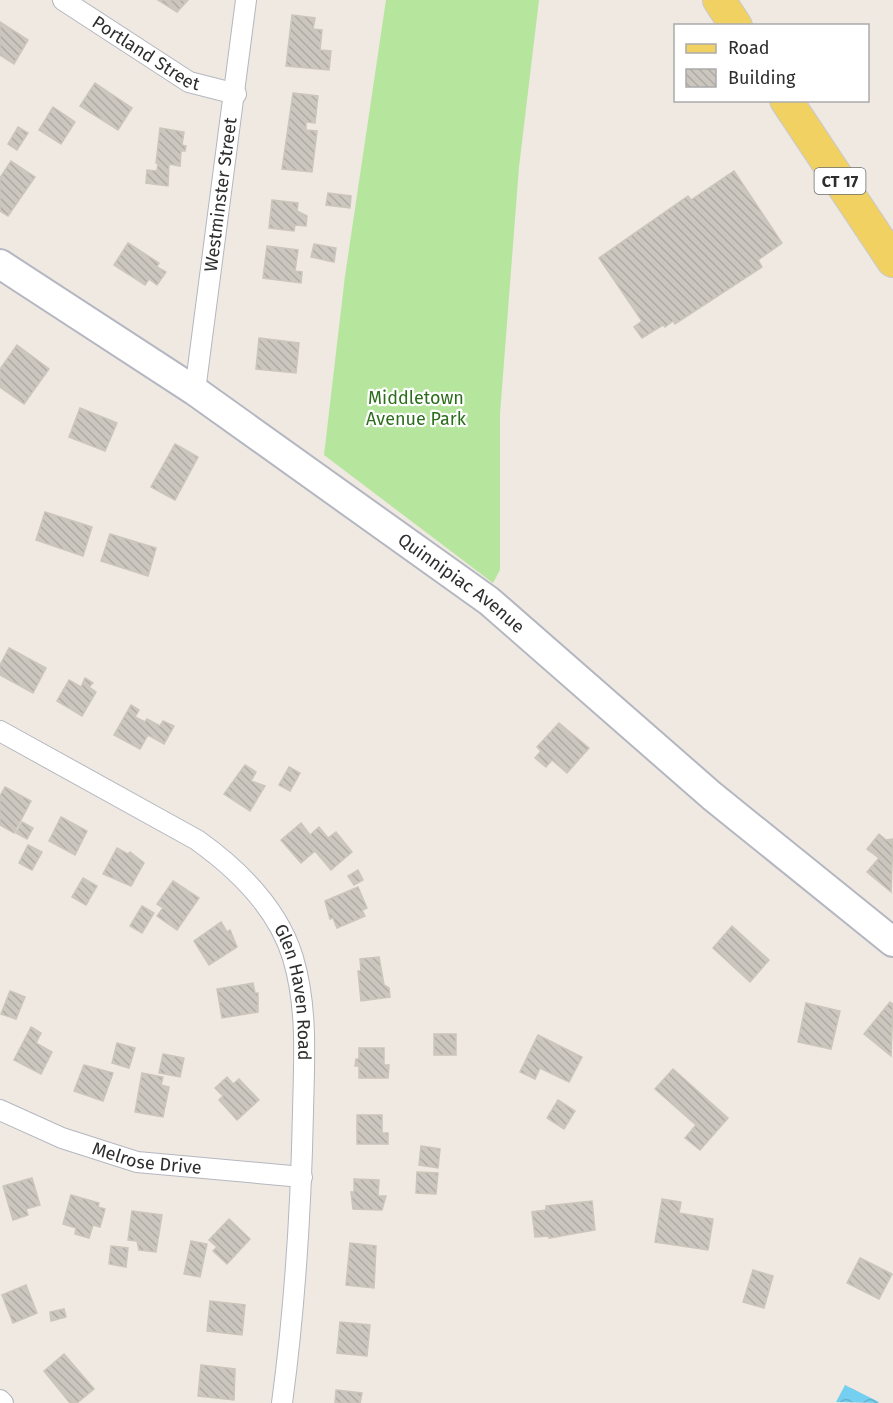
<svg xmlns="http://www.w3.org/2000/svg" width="893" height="1403" font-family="'Fira Sans',sans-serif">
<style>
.grass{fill:#b6e59e}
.water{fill:url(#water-waves)}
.building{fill:url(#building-back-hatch);stroke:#cbc5ba;stroke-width:1.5}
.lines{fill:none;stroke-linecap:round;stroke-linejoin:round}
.street-casing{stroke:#b4b7c1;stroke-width:22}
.secondary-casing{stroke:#b4b7c1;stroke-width:32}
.primary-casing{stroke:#c9c9c9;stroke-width:34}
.street{stroke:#fff;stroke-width:20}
.secondary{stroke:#fff;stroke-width:28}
.primary{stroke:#f2d163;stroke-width:32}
.labels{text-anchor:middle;stroke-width:4.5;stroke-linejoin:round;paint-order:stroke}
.shield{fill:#fff;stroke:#6d6d6d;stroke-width:1.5}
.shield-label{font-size:16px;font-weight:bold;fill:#2e2e2e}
.street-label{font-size:18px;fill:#2e2e2e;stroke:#fff}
.park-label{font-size:18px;fill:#2c6e1b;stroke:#fff}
</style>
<defs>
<pattern id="water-waves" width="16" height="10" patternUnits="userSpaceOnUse" patternTransform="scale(1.5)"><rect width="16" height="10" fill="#75cff0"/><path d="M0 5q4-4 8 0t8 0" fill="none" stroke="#66b2ce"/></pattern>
<pattern id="building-back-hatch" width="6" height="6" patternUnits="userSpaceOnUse" patternTransform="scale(1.5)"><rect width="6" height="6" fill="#cbc7bf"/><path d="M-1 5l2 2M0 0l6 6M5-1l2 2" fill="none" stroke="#afaba4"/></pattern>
</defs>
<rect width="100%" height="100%" fill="#efe9e1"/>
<polygon class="grass" points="386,0 539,0 519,167 500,414 500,570 493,583 324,455 345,276"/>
<polygon class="water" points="845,1385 879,1402 878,1403 836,1402"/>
<g class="building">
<polygon points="158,0 188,0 177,12"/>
<polygon points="292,15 315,18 313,29 322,30 320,50 331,51 329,70 286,66"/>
<polygon points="0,22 28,40 14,64 0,55"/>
<polygon points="95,83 132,108 118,130 80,106"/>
<polygon points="293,93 318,96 315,123 306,122 306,130 317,131 312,172 282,169"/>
<polygon points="53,107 75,122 61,144 39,130"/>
<polygon points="18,127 28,133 17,150 8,144"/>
<polygon points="160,128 184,132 182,145 186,146 185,151 181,151 180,166 169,164 168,186 146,183 147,170 157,171 158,163 156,163"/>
<polygon points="11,161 35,177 8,216 0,211 0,178"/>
<polygon points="734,171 782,243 758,260 762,267 675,324 673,321 665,327 663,325 642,338 634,327 642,321 599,258 688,196 691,200"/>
<polygon points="328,193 351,196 350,208 326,205"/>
<polygon points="272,200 298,203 297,211 307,216 306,226 295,225 294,231 269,228"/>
<polygon points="128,243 159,263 157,267 166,272 157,285 149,279 145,285 114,265"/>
<polygon points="314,244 336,248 334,262 311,257"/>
<polygon points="267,246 298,250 295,271 302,272 301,283 263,278"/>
<polygon points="259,338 299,343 296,373 256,369"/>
<polygon points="17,345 49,369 24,404 0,387 0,369"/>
<polygon points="80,408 117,423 105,451 69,437"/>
<polygon points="175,444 198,457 175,500 151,487"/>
<polygon points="45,512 92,527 83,556 36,540"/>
<polygon points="110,534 156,548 148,576 101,561"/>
<polygon points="9,648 46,668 33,693 0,675 0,665"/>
<polygon points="85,678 93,683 89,687 96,692 82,716 57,701 69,680 81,687"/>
<polygon points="131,705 139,710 135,717 145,722 147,719 160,726 163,721 174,726 164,744 148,735 140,749 114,735"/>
<polygon points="559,723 589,748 567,773 552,760 546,767 535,758 541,751 537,747"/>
<polygon points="245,765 256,772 251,781 265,786 250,811 224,794"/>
<polygon points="289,767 300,773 290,791 279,785"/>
<polygon points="5,787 31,801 14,833 0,825 0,796"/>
<polygon points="61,817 87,831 75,855 49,841"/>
<polygon points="22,822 33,828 27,839 16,833"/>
<polygon points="301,823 310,835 319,827 328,838 336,832 352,852 331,870 315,851 301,863 281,840"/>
<polygon points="879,834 886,840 893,839 891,892 867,872 879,858 867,849"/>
<polygon points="28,845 42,852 32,870 19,863"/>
<polygon points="117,848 128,854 130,852 144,863 131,886 103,874"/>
<polygon points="358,870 363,880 354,885 348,876"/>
<polygon points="83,878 97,886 86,905 72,897"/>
<polygon points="173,881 199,898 177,930 157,916 163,908 157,904"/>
<polygon points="358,887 367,908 362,910 365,916 337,928 333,918 330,919 325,901"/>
<polygon points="142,906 154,913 142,933 130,926"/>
<polygon points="221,922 227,932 230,930 237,947 209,965 194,941"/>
<polygon points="732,926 769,960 750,982 713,948"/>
<polygon points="379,957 384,985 389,988 390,997 361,1001 358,971 361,971 360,959"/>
<polygon points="253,983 255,993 258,993 258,1012 222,1018 217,989"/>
<polygon points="10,991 25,997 16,1019 1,1014"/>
<polygon points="890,1002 893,1004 891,1056 864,1034"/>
<polygon points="806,1003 840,1011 831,1049 798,1042"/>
<polygon points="31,1027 41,1033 36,1043 52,1052 41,1074 14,1060"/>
<rect x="434" y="1034" width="22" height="21"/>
<polygon points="538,1035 582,1057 569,1082 540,1068 535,1079 520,1072"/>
<polygon points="117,1043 135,1048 129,1068 112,1063"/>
<polygon points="359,1048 384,1048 384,1065 389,1065 388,1078 359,1078 359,1066 355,1066 356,1059 359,1059"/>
<polygon points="163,1054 184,1058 180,1077 159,1073"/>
<polygon points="84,1065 113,1073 103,1101 74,1091"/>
<polygon points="673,1069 728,1118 700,1150 685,1138 696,1125 655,1089"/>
<polygon points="142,1073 163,1077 161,1085 169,1087 163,1117 135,1112"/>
<polygon points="227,1077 233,1084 239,1079 259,1100 237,1120 219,1100 223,1096 215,1088"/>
<polygon points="558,1100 575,1111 564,1129 547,1118"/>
<polygon points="357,1115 382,1115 382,1133 388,1133 388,1144 357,1144"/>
<polygon points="421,1146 440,1149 438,1168 419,1165"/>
<polygon points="417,1172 438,1173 436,1194 416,1193"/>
<polygon points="32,1178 40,1205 26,1209 28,1215 13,1220 3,1186"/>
<polygon points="354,1179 379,1180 378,1196 386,1196 382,1210 353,1209 351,1192 354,1192"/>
<polygon points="71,1195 99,1203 98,1207 105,1209 100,1227 93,1225 89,1238 75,1234 76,1228 63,1224"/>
<polygon points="662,1199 681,1202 679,1213 713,1219 708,1250 655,1242"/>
<polygon points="592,1201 595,1230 549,1238 549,1236 535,1237 532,1212 546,1210 546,1206"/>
<polygon points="132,1211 162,1215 156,1252 139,1250 137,1241 128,1240"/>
<polygon points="229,1219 250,1239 227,1264 213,1251 217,1247 209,1240"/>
<polygon points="191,1241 207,1244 200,1277 184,1274"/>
<polygon points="350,1243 376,1246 374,1288 346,1285"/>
<polygon points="111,1246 128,1248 126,1267 109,1264"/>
<polygon points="860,1258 892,1274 879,1299 847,1283"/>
<polygon points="753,1270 773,1276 764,1308 743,1302"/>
<polygon points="26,1285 37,1313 13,1323 2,1295"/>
<polygon points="210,1301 245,1305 242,1335 207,1331"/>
<polygon points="64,1309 66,1317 51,1321 50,1312"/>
<polygon points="340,1322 370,1325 367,1356 337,1353"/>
<polygon points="64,1354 94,1389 77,1403 70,1403 44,1371"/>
<polygon points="201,1365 235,1369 234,1400 198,1396"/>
<polygon points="336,1390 362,1393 360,1403 335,1403"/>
</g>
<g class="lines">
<defs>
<g id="street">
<path id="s1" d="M63,0L189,82L236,94"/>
<path id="s2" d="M195,391L246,0"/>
<path id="s3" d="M0,731L197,840C239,870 278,908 293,958C308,1008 304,1061 303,1112C301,1209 295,1307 282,1403"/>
<path id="s4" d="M0,1110L62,1138L137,1162L302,1177"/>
<polyline points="0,1400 3,1403"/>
</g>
<g id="secondary">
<path id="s5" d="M0,264L195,391L489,601L712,796L893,942"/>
</g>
<g id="primary">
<polyline points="719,0 736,26"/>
<polyline points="786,100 893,261"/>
</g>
</defs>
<use href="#street" class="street-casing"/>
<use href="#secondary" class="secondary-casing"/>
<use href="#primary" class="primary-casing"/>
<use href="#street" class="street"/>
<use href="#secondary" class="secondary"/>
<use href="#primary" class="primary"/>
</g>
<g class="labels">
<rect class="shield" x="814.5" y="168" width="51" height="26" rx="4.5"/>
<g class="shield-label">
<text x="840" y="187">CT 17</text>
</g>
<g class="street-label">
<text dy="6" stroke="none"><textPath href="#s1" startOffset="99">Portland Street</textPath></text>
<text dy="6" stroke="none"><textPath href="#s2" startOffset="198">Westminster Street</textPath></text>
<text dy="6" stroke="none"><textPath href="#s5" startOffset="561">Quinnipiac Avenue</textPath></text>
<text dy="6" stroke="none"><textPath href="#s3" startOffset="414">Glen Haven Road</textPath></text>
<text dy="6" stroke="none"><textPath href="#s4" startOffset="156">Melrose Drive</textPath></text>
</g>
<g class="park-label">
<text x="416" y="404">Middletown<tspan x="416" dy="21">Avenue Park</tspan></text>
</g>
</g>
<rect x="674" y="24" width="195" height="78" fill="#ffffff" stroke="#ababab" stroke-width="1.5"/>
<rect x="686" y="44" width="30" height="9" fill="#f2d163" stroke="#ababab" stroke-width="1.5"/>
<text x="728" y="54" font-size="18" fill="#2e2e2e">Road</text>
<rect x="686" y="69" width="30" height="18" fill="url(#building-back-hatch)" stroke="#ababab" stroke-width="1.5"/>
<text x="728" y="84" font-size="18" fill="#2e2e2e">Building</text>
</svg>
